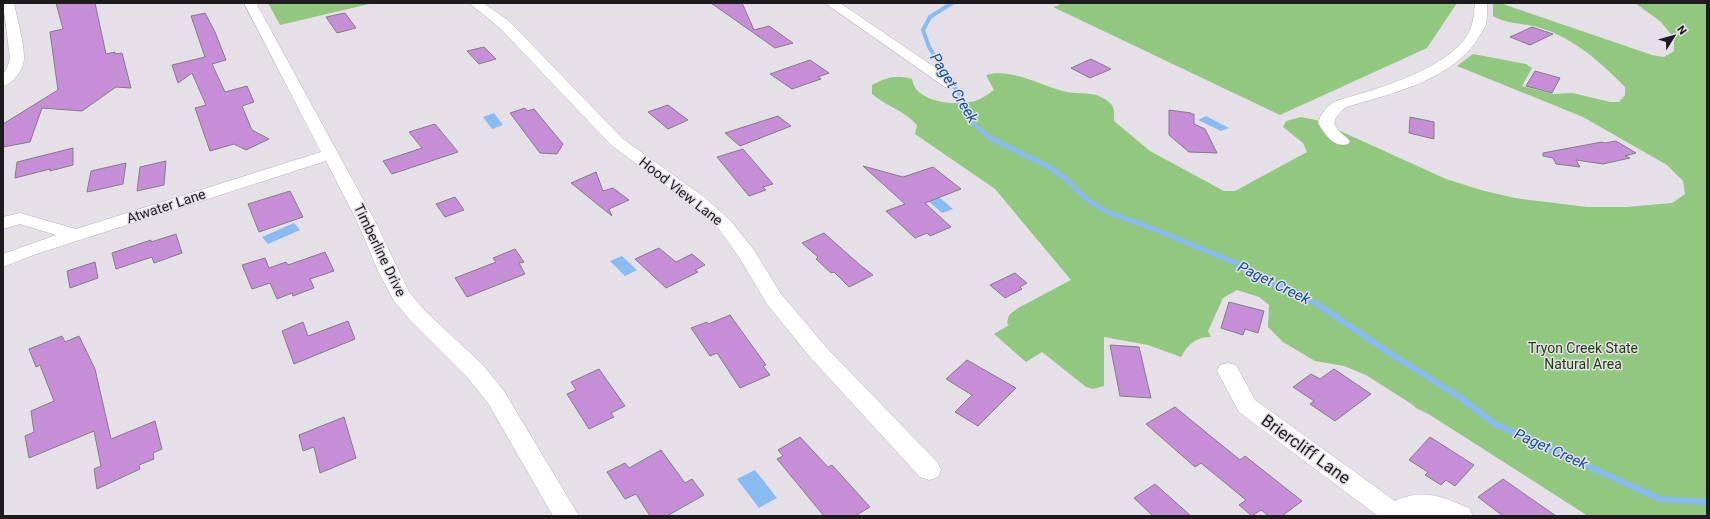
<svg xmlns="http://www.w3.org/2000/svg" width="1710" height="519" font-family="Roboto,sans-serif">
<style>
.green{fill:#92c77f}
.water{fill:#89baf1}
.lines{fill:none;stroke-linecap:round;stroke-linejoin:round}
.stream-far2{stroke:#89baf1;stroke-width:4}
.stream-far1{stroke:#89baf1;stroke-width:5}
.stream{stroke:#89baf1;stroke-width:6}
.building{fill:#c68ed6;stroke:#837d84}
.minor-casing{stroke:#b8b3bb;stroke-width:1}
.minor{fill:#fff;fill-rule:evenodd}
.labels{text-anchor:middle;stroke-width:3;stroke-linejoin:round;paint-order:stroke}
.street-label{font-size:14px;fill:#1d1b1e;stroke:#e5e0e8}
.park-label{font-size:14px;fill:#1a3e0a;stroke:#e5e0e8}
.water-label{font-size:15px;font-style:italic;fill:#10518e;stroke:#e5e0e8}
.near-street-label{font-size:17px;fill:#1d1b1e;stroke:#e5e0e8}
</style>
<rect width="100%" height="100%" fill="#e5e0e8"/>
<g class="green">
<polygon points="268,3 369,3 369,4 280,25"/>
<polygon points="1057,3 1457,3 1427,48 1280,115 1053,7 1060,5"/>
<path d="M1493,3H1500L1652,55L1664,57L1674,51V38L1661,22L1635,3H1707V516H1588L1430,415L1416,408L1413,405L1366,375L1344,366L1315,361L1283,342L1268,327L1269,305L1259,297L1237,290L1223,298L1208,331L1211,337C1196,337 1188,344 1181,357L1148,345L1104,337V386L1093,389L1086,387L1042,352L1026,362L994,334L1009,325L1007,323L1009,315L1018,308L1071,280L995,189L915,134L917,125C905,111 886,106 872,94V85C885,78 897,74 912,79C913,84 915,89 919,92C932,104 959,105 975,101C982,99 988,94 994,90L986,75C1011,67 1043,87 1067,92C1083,95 1097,90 1111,104C1115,108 1114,116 1114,121L1150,151L1224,191H1235L1307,152L1303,143L1283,127L1286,121L1301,117L1316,120L1446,179L1481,190L1515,198L1587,207H1626L1672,203L1685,194L1683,181L1667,165L1583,117L1457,66L1473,54L1526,64L1532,68L1522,86L1553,94L1573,93L1610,102H1619L1625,95V87C1600,61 1570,35 1534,26C1519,23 1507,24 1493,16Z"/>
</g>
<g class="water">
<polygon points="494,113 503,125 492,129 483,117"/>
<polygon points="1206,116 1229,128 1221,131 1198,120"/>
<polygon points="938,196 953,209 942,213 927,200"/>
<polygon points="294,223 300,230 268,244 262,237"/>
<polygon points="622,256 637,270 625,276 610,261"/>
<polygon points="755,470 777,498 759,508 737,479"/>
</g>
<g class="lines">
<polyline class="stream-far2" points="952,3 930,17 923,30 929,47 964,102 970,121 987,135"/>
<polyline class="stream-far1" points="986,134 990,138 1049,167 1067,180 1086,199 1105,211 1154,229 1233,262 1271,284 1319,305"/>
<polyline class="stream" points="1317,304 1391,354 1461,398 1495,424 1660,499 1707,502"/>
</g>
<g class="building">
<polygon points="56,3 95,3 106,54 115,52 115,54 122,53 131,88 116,87 82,111 42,108 30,142 3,147 3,124 58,90 50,32 63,29"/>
<polygon points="711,3 742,3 754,30 769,26 793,43 775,48"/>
<polygon points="205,13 215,32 226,60 212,64 225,92 247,86 254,102 242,106 252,130 269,139 246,150 234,144 210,151 195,108 206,105 192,73 178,83 172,65 205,57 191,16"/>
<polygon points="345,13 356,28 337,33 326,17"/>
<polygon points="1532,27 1553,34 1530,45 1510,37"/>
<polygon points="484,47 496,59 479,64 467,51"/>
<polygon points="1091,59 1111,69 1090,78 1071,68"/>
<polygon points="810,60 829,73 818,77 821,79 792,89 770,74"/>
<polygon points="1535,71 1560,78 1552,93 1526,86"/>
<polygon points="668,105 688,120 668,129 648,112"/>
<polygon points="525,108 527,111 534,109 563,144 557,154 540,153 510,113"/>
<polygon points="1169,110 1191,113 1191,114 1194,114 1194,124 1205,129 1217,153 1189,152 1169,135"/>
<polygon points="778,116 791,126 740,146 725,133"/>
<polygon points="1410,117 1434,122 1434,139 1409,133"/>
<polygon points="435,124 458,152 392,174 383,161 422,148 409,132"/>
<polygon points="1616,141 1636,153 1625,156 1630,158 1603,164 1576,160 1580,167 1556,164 1553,158 1543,156 1543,153 1602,142 1605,143"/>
<polygon points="73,148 73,165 50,171 50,169 15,178 17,162"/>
<polygon points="743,149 773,184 763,187 766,190 749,196 717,157"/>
<polygon points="166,161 164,185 137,191 140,167"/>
<polygon points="126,163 123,184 87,192 91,171"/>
<polygon points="863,166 903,177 933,167 961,189 925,203 951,227 930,236 927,233 915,238 886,211 905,204"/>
<polygon points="596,172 603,191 613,188 629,200 609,209 612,216 571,183"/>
<polygon points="290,191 303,217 259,232 248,204"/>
<polygon points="455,197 464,210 445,217 436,204"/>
<polygon points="824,233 860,265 873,275 849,287 834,272 831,273 816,259 818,257 802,243"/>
<polygon points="176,234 182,253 154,263 152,257 116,269 112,253 151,240 151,242"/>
<polygon points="659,248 676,262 692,254 705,265 695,270 698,272 666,288 635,259"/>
<polygon points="515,249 524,262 519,263 525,274 467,297 455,278 496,262 493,258"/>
<polygon points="325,252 334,271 310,279 314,288 293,296 292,293 277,299 270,283 252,289 242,265 265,258 269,268 286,262 288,265"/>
<polygon points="95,262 98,278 70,288 67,271"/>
<polygon points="1015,273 1027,283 1020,287 1022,289 1005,298 990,285"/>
<polygon points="1229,302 1264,311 1258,333 1245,329 1243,335 1221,328"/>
<polygon points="730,315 766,365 763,366 770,375 740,388 717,353 710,356 691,328 707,322 708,324"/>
<polygon points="348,321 355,339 294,364 282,331 303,322 308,336"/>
<polygon points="62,336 65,342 79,336 95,369 111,439 155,421 162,449 153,453 154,459 139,465 140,469 97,489 94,469 101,466 94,431 29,458 25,436 34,432 31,411 54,401 40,365 36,367 29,349"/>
<polygon points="1110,345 1139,347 1151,398 1120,396"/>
<polygon points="967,360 1016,388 978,426 955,412 972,395 946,379"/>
<polygon points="599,369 625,406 611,413 614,417 589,429 567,394 576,390 571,382"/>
<polygon points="1334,369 1371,394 1335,421 1310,404 1314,401 1293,387 1311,374 1320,379"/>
<polygon points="1175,407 1240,460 1245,456 1302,501 1282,516 1269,516 1261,510 1252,516 1239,505 1246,500 1201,463 1195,467 1146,424"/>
<polygon points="344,417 356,458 320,473 314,447 303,451 299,435"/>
<polygon points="800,437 828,467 832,465 870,507 855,516 824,516 777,459 783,456 778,450"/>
<polygon points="1430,437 1474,465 1455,486 1446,480 1441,485 1425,475 1428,472 1409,460"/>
<polygon points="661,450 685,483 692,479 704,495 667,516 650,516 636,494 625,499 607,472 625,463 629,468"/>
<polygon points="1503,479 1556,516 1503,516 1478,497"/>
<polygon points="1155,484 1191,516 1153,516 1134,498"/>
</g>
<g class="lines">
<defs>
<g id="minor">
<path d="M3,3H14C17,19 24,42 24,58C24,69 13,84 3,86V74L7,68L10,58Z"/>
<polygon points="244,3 256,3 375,221 409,292 425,311 483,365 504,391 579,516 553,516 488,403 467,377 411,321 394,301 378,271 357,221 326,161 36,254 3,267 3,254 56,235 20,224 3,229 3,217 20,213 76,229 321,152"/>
<polygon points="469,3 483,3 509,21 623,139 704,197 730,220 754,250 781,294 826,347 938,463 941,470 938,477 929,480 920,477 810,357 767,304 739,257 718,228 692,205 611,145 499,27"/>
<polygon points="825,3 840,3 955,81 957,84 955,87 950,88 945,87"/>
<path d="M1475,3H1487C1487,10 1487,18 1486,24C1485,28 1482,32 1480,35C1456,79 1391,94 1346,107C1340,112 1336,115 1334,123L1338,130L1350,141L1348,144C1333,148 1325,134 1318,123C1321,113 1327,106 1336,101C1373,90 1461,67 1472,24C1474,18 1474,10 1475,3Z"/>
<path d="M1228,363L1236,365L1255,400L1395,501C1424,488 1441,497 1469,508L1473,516H1378L1239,412L1217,371L1220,365Z"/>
</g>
</defs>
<use href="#minor" class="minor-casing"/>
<use href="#minor" class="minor"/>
</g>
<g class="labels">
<g class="street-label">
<text transform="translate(681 191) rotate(38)" y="5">Hood View Lane</text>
<text transform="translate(166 206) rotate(-18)" y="5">Atwater Lane</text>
<text transform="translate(380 250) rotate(64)" y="5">Timberline Drive</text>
</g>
<g class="park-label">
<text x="1583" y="353">Tryon Creek State<tspan x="1583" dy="16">Natural Area</tspan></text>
</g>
<g class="water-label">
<text transform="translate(954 88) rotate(59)" y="5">Paget Creek</text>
<text transform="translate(1274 283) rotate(26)" y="5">Paget Creek</text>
<text transform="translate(1551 449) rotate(24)" y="5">Paget Creek</text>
</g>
<g class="near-street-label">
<text transform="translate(1306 449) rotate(36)" y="6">Briercliff Lane</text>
</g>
</g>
<rect width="1710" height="519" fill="none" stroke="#1d1b1e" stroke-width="8"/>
<g transform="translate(1674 36) rotate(53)" stroke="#e5e0e8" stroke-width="3" paint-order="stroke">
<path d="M0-3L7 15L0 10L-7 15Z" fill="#1d1b1e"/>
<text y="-6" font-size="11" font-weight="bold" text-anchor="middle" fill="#1d1b1e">N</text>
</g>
</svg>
